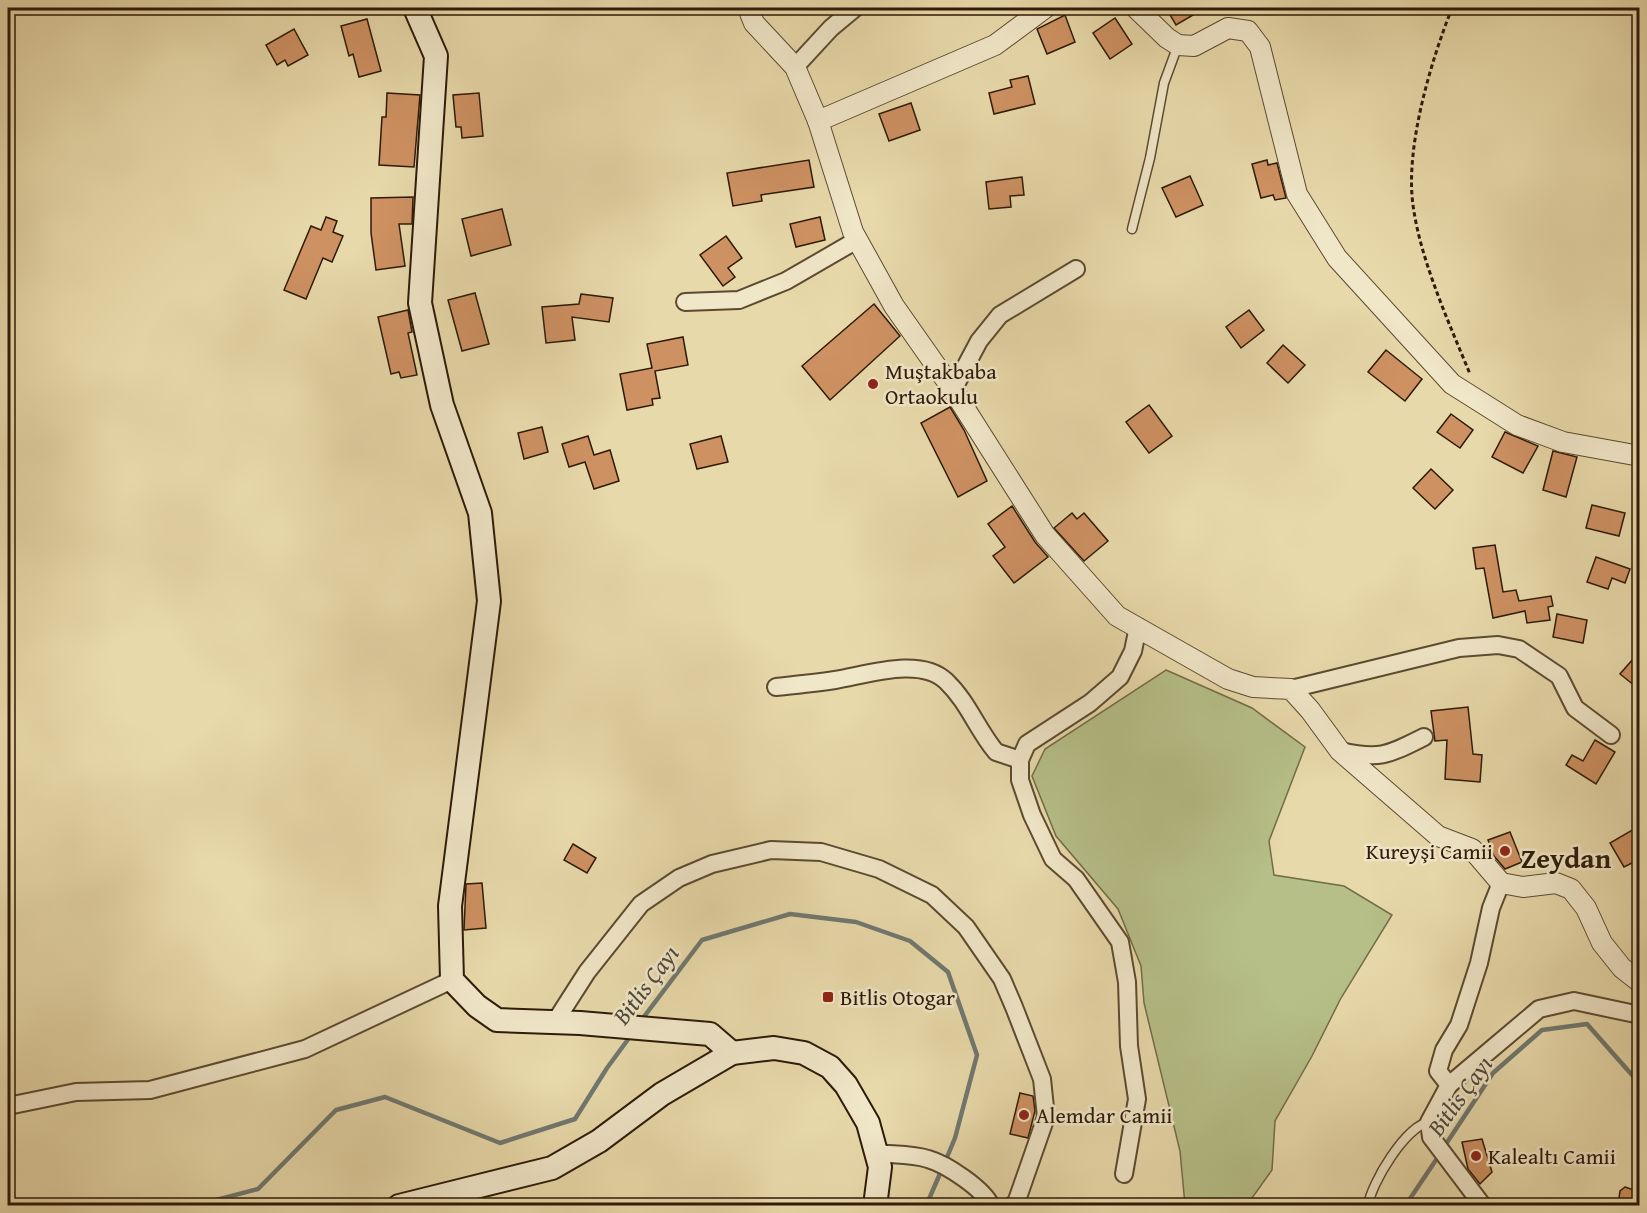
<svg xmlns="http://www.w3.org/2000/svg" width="1647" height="1213" font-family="'Gentium Book Plus',serif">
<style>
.green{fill:#b6bf88;stroke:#726c48;stroke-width:1.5}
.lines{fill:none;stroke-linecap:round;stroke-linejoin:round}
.stream{stroke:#707870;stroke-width:4.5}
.building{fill:#ce9162;stroke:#2d1a08;stroke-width:1.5}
.service-casing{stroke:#5c4a30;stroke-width:11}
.minor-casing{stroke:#5c4a30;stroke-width:20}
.tertiary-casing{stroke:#5c4a30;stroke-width:22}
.secondary-casing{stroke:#2d1a08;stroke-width:26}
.path{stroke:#2d1a08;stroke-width:3;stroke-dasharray:4.5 3;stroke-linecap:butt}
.service{stroke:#f0e6c8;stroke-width:8}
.minor{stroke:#f0e6c8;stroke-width:16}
.tertiary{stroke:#f0e6c8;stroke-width:20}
.secondary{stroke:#f0e6c8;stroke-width:22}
.poi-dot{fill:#8f2418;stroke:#f0e6c8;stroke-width:2}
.labels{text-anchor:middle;stroke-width:5;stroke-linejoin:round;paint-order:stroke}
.poi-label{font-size:22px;fill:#2d1a08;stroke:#f0e6c8;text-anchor:start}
.water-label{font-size:24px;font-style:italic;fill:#4e493c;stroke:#f0e6c8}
.district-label{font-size:28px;font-weight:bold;fill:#2d1a08;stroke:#f0e6c8}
</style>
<rect width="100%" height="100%" fill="#e8d9aa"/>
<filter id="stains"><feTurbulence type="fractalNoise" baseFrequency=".00333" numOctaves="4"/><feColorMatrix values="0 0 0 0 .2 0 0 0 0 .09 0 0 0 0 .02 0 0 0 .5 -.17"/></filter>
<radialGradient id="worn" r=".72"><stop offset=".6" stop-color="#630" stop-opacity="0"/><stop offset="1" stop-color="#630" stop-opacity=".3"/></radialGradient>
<polygon class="green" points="1166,670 1252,708 1305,747 1269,841 1274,875 1344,886 1392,915 1341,998 1312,1056 1275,1121 1272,1170 1247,1205 1185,1205 1180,1151 1144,1003 1141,966 1118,909 1056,836 1032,776 1045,749"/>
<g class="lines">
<g class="stream">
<polyline points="640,1022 702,940 790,914 856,922 910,941 948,972 977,1055 955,1138 945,1162"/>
<polyline points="1444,1147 1493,1073 1542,1030 1587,1024 1640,1084"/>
<polyline points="193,1206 258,1189 336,1110 385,1097 500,1143 575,1119 607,1068 632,1034"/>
<polyline points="926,1206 942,1169"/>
<polyline points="1405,1206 1440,1154"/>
</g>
</g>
<g class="building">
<polygon points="1166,8 1205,8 1176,25"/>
<polygon points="1065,15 1075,42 1047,54 1037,29"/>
<polygon points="1115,18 1132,44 1110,59 1093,33"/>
<polygon points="367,19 381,71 359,77 353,54 349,56 341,26"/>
<polygon points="294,29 308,55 288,66 285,60 277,65 266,45"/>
<polygon points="1028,76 1035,104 994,114 989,93 1012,87 1010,80"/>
<polygon points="387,93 420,95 414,167 379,165 382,117 386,117"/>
<polygon points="479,93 483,136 462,138 461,127 456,127 453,95"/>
<polygon points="911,103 920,130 889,141 879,114"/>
<polygon points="809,160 814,187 761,195 762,201 733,206 727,173"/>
<polygon points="1267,160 1268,165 1277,163 1286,198 1275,200 1273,195 1261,198 1252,164"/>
<polygon points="1190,176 1203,205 1176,217 1162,188"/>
<polygon points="1022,177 1024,195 1010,196 1011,207 989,209 986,182"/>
<polygon points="413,197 412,224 399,224 405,266 376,270 371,233 371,198"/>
<polygon points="502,209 511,245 471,256 462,219"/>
<polygon points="326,217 337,221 333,232 343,236 332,262 323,258 306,299 284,290 311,226 321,230"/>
<polygon points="820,217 825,240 796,247 790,224"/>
<polygon points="726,236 742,258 728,268 735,277 723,286 700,255"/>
<polygon points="475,293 489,344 462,351 448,300"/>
<polygon points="581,294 613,298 609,322 572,317 575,340 546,343 542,307 579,304"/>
<polygon points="874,304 900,336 830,400 802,366"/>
<polygon points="408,310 412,332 408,333 417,375 401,378 399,372 391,374 378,317"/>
<polygon points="1249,310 1264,330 1241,348 1226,327"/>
<polygon points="683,337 688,365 655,371 660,398 652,399 653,405 627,410 620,374 652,368 647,344"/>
<polygon points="1283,345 1305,365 1288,383 1267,363"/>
<polygon points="1386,350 1422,379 1405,401 1368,372"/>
<polygon points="1149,405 1172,436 1149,453 1126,422"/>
<polygon points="950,407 964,430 987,481 958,497 921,423"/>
<polygon points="1451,414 1473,430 1460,448 1437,432"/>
<polygon points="542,427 548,452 524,459 518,433"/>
<polygon points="1505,432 1538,446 1523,473 1492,457"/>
<polygon points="588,436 594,455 610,450 619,481 594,489 585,462 569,467 562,444"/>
<polygon points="721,436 728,462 697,469 690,444"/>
<polygon points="1553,451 1577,457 1566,497 1543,490"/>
<polygon points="1431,469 1453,490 1435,509 1413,488"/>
<polygon points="1592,505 1625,513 1619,536 1586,528"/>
<polygon points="1012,506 1035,542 1048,557 1014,583 993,556 1005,547 988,524"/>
<polygon points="1072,513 1077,519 1084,513 1108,541 1084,561 1054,528"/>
<polygon points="1495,545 1503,592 1516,590 1519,601 1551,596 1553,606 1548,607 1550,620 1527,623 1525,611 1493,618 1484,568 1476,569 1473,548"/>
<polygon points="1596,557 1630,569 1625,583 1612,578 1608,589 1587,582"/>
<polygon points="1557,614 1587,620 1583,643 1553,637"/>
<polygon points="1640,651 1640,690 1620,674"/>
<polygon points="1468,707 1473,754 1482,755 1480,782 1445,779 1447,740 1435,741 1431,711"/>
<polygon points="1595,740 1615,752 1596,784 1566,765 1572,755 1583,761"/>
<polygon points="1634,829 1640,840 1640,859 1624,867 1610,843"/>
<polygon points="1510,832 1522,862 1505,869 1494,856 1488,840"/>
<polygon points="573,844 596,858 587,873 564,860"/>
<polygon points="482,883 486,928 464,930 466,884"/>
<polygon points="1020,1093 1033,1096 1035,1111 1028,1138 1010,1134"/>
<polygon points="1482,1139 1492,1172 1480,1184 1468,1169 1462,1142"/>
<polygon points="1625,1187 1634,1190 1640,1206 1618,1206 1620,1191"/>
</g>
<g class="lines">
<defs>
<g id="service">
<polyline points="1132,229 1150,158 1164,83 1178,45"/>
<path d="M1368,1206C1371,1183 1406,1126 1429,1122"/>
</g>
<g id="minor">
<polyline points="795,67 831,28 855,8"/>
<polyline points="685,302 739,300 786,281 857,240"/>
<polyline points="953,390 979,341 1000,315 1076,269"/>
<path d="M776,687C795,685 815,683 835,680C866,675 920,656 946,681C968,702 977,729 996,752L1020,760"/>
<polyline points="1291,689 1459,648 1498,645 1519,649 1559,676 1575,708 1611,735"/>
<path d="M1340,751C1380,760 1388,755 1424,737"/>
<polyline points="555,1022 587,972 641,904 679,878 712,864 771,850 821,852 879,869 932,895 966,927 1002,979 1014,1007 1042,1079 1046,1117 1016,1203 1011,1206"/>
<polyline points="1449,1085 1438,1071 1444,1050 1459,1025 1479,963 1491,908 1501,883"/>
<polyline points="8,1106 76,1092 150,1090 305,1049 452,980"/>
<path d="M876,1153C893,1155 912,1154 928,1159C946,1164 984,1189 991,1206"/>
<polyline points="1124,1174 1137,1099 1129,1046 1127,982 1120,942 1076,879 1053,859 1032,815 1020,780 1020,760 1027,744 1090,703 1120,677 1133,651 1138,627"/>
<polyline points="1483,1206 1431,1137 1429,1122 1449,1085 1539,1009 1574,1001 1640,1015"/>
</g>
<g id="tertiary">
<polyline points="748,8 754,23 795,67 818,121 853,232 894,306 953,390 1045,535 1117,616 1228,679 1253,687 1291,689 1310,710 1340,751 1438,836 1472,849 1501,883 1523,887 1556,883 1571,889 1586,908 1602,943 1622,968 1640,982"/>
<polyline points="1136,8 1167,38 1178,45 1194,46 1228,28 1248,31 1260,47 1297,194 1337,258 1452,384 1517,425 1563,442 1640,456"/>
<polyline points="818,121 995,45 1045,8"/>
</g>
<g id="secondary">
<polyline points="415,8 436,56 420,303 442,405 480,513 489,601 450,906 452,980 477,1006 497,1020 580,1023 710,1034 732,1053"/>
<polyline points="399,1206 552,1168 599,1141 662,1094 732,1053 774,1048 804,1053 830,1067 846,1085 868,1123 880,1167 875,1206"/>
</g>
</defs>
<use href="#service" class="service-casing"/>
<use href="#minor" class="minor-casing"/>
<use href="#tertiary" class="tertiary-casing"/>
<use href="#secondary" class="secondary-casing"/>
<path class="path" d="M1452,8C1431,61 1405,147 1413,205C1420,259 1449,323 1470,374"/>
<use href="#service" class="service"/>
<use href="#minor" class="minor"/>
<use href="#tertiary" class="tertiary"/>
<use href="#secondary" class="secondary"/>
</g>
<g class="poi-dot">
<circle cx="873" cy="384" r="6"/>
<circle cx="1505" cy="851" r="6"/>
<rect x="822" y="991" width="12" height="12" rx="3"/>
<circle cx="1024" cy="1115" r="6"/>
<circle cx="1476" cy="1156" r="6"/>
</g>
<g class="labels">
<g class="poi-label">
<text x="885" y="379">Muştakbaba<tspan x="885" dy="25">Ortaokulu</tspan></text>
<text x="1493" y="859" text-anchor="end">Kureyşi Camii</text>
<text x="840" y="1005">Bitlis Otogar</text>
<text x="1036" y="1123">Alemdar Camii</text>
<text x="1488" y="1164">Kalealtı Camii</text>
</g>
<g class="water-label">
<text transform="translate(646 985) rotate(-53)" y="8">Bitlis Çayı</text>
<text transform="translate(1460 1096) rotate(-54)" y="8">Bitlis Çayı</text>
</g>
<g class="district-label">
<text x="1566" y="868">Zeydan</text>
</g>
</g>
<rect width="1647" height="1213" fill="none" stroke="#e8d9aa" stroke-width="30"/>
<rect x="9" y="9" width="1629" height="1195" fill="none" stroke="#2d1a08" stroke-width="3"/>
<rect x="15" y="15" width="1617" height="1183" fill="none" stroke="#2d1a08" stroke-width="1.5"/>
<rect width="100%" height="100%" filter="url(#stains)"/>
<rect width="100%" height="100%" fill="url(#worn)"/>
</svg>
